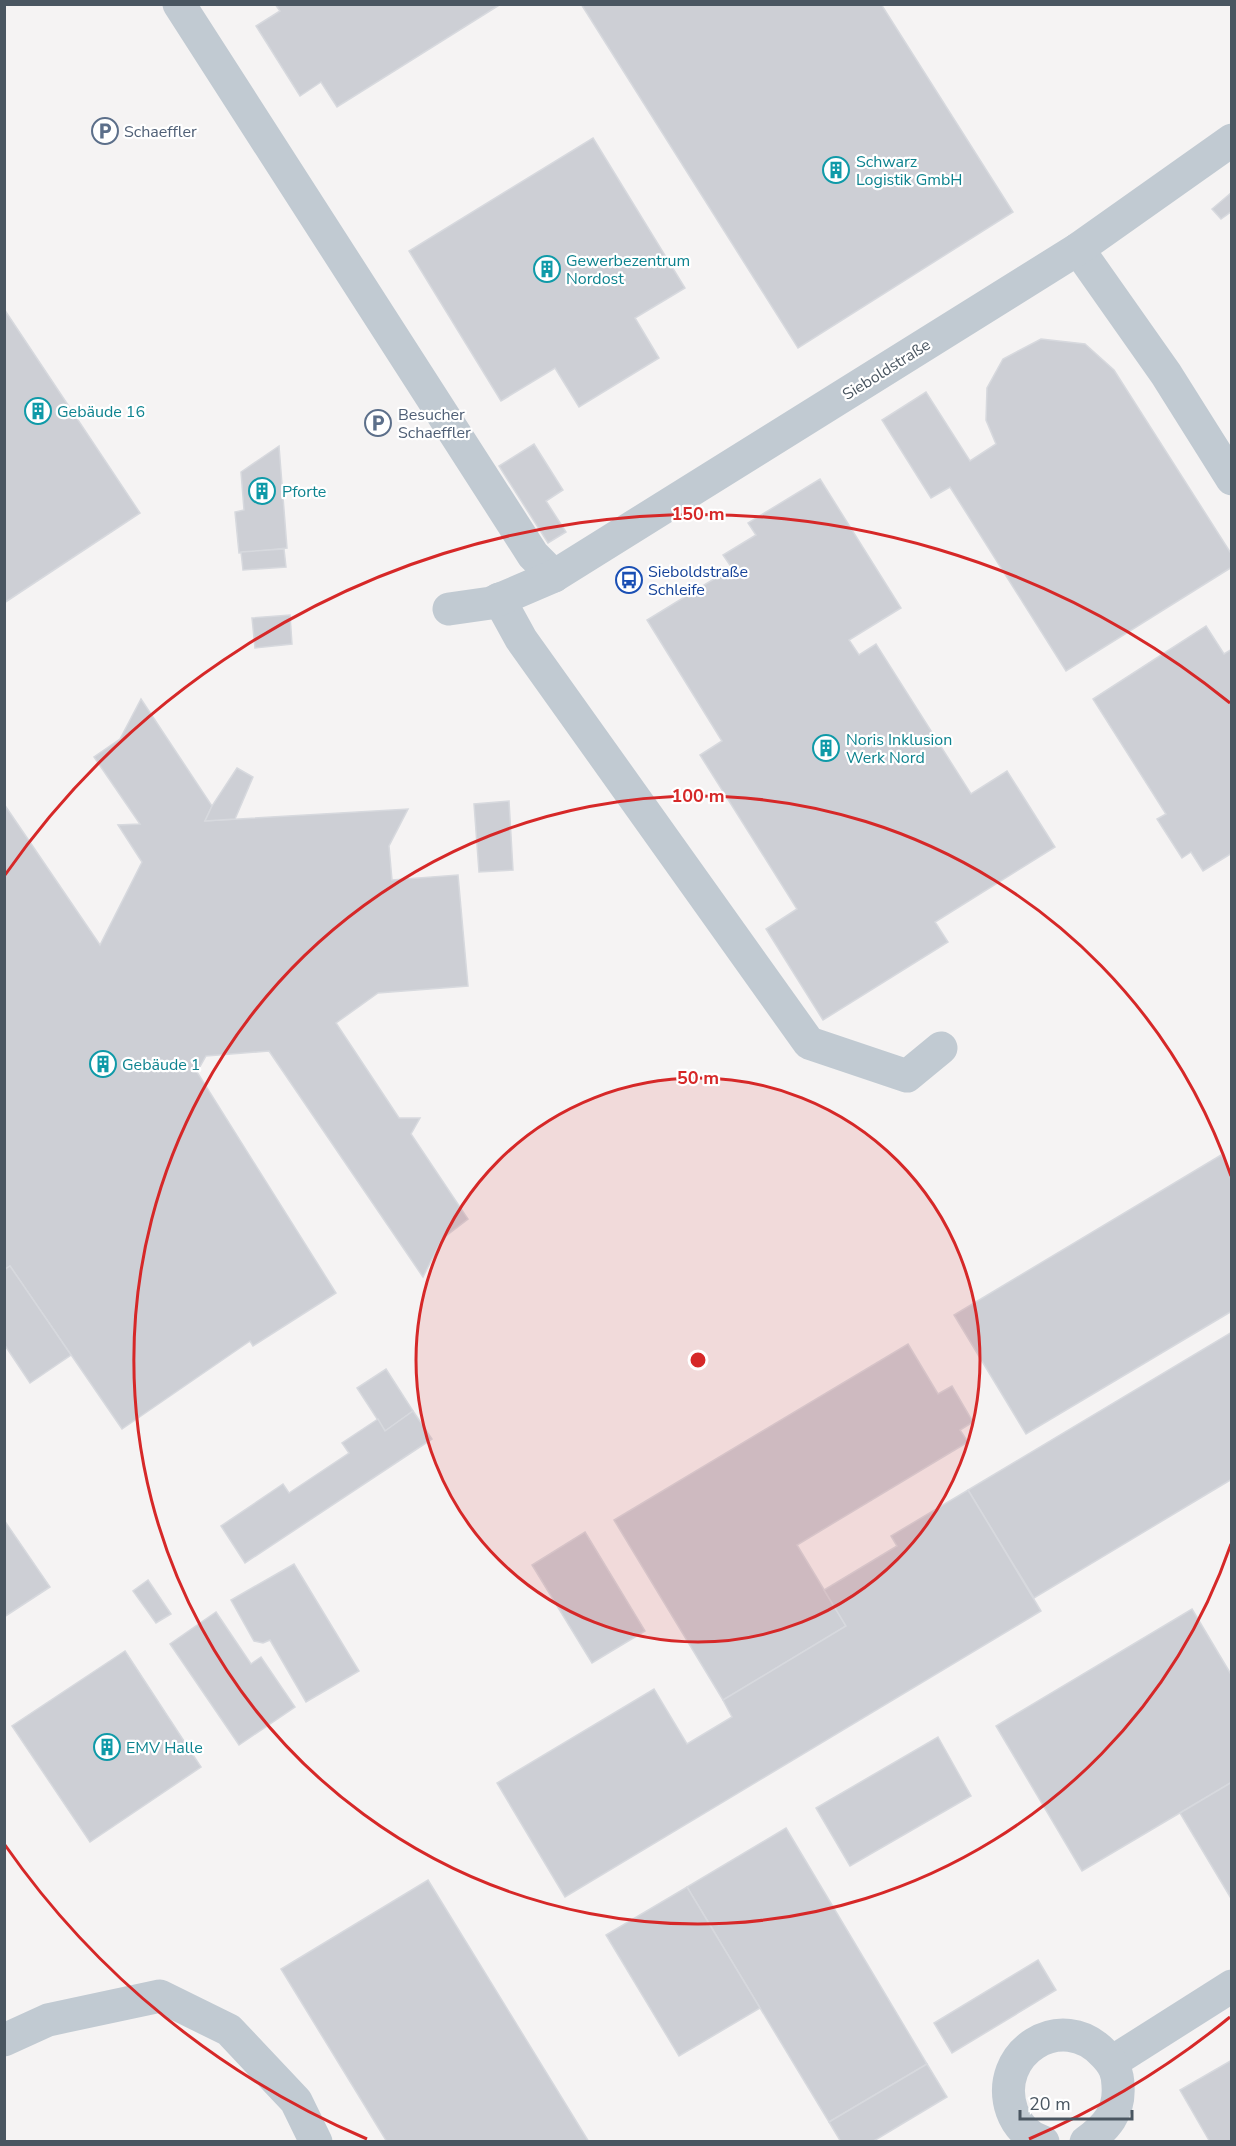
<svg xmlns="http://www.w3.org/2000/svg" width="1236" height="2146" font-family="'Nunito Sans',sans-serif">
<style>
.building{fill:#cdcfd5;stroke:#d7d9de;stroke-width:1.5}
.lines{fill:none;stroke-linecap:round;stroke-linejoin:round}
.minor{stroke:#c1cad2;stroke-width:33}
.ring{fill:none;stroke:#d62828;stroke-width:3}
.labels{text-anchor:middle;stroke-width:4.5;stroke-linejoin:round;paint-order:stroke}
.service-label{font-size:16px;fill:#4e5e75;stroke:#fff;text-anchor:start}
.culture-label{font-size:16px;fill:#0d838f;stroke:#fff;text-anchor:start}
.street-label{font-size:16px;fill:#4a5661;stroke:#fff}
.transit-label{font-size:16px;fill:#164399;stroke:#fff;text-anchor:start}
.centre{fill:#d62828;stroke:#fff;stroke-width:3}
.ring-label{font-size:18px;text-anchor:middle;font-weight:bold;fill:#d62828;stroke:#fff;stroke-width:4.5;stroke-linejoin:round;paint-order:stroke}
</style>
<rect width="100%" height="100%" fill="#f5f3f3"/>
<g class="building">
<polygon points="275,4 501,4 337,107 321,82 300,96 256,26 280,11"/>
<polygon points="581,4 881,4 1013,212 798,348"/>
<polygon points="593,138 685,288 635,318 659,358 579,407 555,368 501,401 409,251"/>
<polygon points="1232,192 1232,211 1221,219 1212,209"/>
<polygon points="4,309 140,513 4,603"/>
<polygon points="1041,339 1085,344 1114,370 1232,555 1232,567 1066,671 950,487 931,498 882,420 926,392 970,461 996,444 986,420 987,388 1003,359"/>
<polygon points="534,444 563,490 546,501 566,532 548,543 499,466"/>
<polygon points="279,446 287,548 239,553 235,512 244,510 241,472"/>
<polygon points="820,479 901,608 849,640 859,655 876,644 971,794 1007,771 1055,847 935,922 948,942 823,1020 766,929 797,909 700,755 722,741 647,620 732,568 723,555 756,535 748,523"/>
<polygon points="284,549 286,567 243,570 241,552"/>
<polygon points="290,615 292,644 255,648 252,618"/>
<polygon points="1206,626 1224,654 1232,649 1232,853 1203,871 1191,852 1182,858 1157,819 1166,814 1093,699"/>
<polygon points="141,699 212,806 205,821 408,809 389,846 392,880 458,875 468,986 378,993 336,1023 399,1118 420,1118 411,1134 468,1219 442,1239 423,1277 269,1051 206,1056 197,1072 336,1293 253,1346 250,1341 122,1429 10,1266 4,1270 4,804 100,945 142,862 118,825 140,824 94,757 120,739"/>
<polygon points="237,768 253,777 235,819 205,821 212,806"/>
<polygon points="509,801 513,870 479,872 474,804"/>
<polygon points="1221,1155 1232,1173 1232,1311 1026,1434 954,1315"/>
<polygon points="10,1266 71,1355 30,1383 4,1344 4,1270"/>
<polygon points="1232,1332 1232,1479 1034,1598 968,1490"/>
<polygon points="908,1344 938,1394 952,1386 973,1422 960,1430 968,1442 797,1545 846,1626 723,1700 614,1520"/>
<polygon points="386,1369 413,1411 385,1431 357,1388"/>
<polygon points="413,1411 432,1439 245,1563 221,1526 283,1484 289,1493 349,1453 342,1443 378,1419 385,1431"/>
<polygon points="968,1490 1041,1611 565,1897 497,1783 654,1689 687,1744 732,1717 723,1700 846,1626 824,1590 897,1546 891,1536"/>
<polygon points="4,1520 50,1587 4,1617"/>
<polygon points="585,1532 645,1631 592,1663 532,1565"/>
<polygon points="294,1564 359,1671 306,1702 270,1640 263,1643 254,1641 231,1600"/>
<polygon points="148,1580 171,1614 156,1623 133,1591"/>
<polygon points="1192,1609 1232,1676 1232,1782 1082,1871 996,1726"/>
<polygon points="216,1612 251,1664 261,1657 295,1707 239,1745 170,1644"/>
<polygon points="125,1651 201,1767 90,1842 12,1726"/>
<polygon points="938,1737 971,1796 850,1866 816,1808"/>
<polygon points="1232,1782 1232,1900 1180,1813"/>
<polygon points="786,1828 927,2064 829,2122 687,1887"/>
<polygon points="428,1880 589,2142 387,2142 281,1969"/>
<polygon points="687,1887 760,2008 679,2056 606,1935"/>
<polygon points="1038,1960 1056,1990 952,2053 934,2023"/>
<polygon points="1232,2060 1232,2142 1210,2142 1180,2090"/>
<polygon points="927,2064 947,2097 872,2142 841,2142 829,2122"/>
</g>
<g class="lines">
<g class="minor">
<polyline points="179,4 533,555 554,576"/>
<polyline points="1078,249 1166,374 1232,479"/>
<polyline points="499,599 521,639 809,1043 907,1076 941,1048"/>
<polyline points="449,609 491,603 554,576 1078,249 1232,140"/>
<polyline points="4,2040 48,2020 160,1996 229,2030 296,2101 316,2142"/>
<polyline points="1112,2062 1232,1986"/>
<path d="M1043,2142C1028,2137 1017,2125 1012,2111C992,2053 1062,2008 1104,2054C1114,2064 1118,2073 1118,2086C1120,2112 1106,2128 1086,2142"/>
</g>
</g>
<circle cx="698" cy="1360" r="282" fill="#d62828" fill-opacity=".12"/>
<g class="ring">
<circle cx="698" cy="1360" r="282"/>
<path d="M1231 1544A564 564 0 1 1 1231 1176"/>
<path d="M1230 2017A846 846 0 0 1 1029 2139M367 2139A846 846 0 0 1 5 1845M5 875A846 846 0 0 1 1230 703"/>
</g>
<defs>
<symbol id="parking-ring" viewBox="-11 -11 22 22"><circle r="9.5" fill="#fff" stroke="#5c6f8a" stroke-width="1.5"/><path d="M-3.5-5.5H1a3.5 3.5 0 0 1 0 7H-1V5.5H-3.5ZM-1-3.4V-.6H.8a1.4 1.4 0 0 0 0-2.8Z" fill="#5c6f8a"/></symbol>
<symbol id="building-ring" viewBox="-11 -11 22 22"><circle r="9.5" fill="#fff" stroke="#0f9aa8" stroke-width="1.5"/><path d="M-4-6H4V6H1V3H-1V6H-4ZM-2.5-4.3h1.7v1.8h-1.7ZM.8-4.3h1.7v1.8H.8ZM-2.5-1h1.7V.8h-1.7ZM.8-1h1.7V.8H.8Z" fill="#0f9aa8"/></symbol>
<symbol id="bus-ring" viewBox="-11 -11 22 22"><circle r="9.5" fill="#fff" stroke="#1a4fb4" stroke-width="1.5"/><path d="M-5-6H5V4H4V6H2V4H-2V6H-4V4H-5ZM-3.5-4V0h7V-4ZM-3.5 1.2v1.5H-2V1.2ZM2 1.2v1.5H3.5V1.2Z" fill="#1a4fb4"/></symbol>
</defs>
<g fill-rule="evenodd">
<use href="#parking-ring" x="90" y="116" width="30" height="30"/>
<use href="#building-ring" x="821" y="155" width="30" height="30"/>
<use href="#building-ring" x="532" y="254" width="30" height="30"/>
<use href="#building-ring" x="23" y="396" width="30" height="30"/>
<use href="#parking-ring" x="363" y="408" width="30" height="30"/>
<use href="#building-ring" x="247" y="476" width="30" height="30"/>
<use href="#bus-ring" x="614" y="565" width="30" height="30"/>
<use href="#building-ring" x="811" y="733" width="30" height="30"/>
<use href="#building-ring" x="88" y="1049" width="30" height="30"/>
<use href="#building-ring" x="92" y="1732" width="30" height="30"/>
</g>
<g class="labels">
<g class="service-label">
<text x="124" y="137">Schaeffler</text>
<text x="398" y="420">Besucher<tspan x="398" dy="18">Schaeffler</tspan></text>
</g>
<g class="culture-label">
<text x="856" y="167">Schwarz<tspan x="856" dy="18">Logistik GmbH</tspan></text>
<text x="566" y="266">Gewerbezentrum<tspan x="566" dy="18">Nordost</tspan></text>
<text x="57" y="417">Gebäude 16</text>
<text x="282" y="497">Pforte</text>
<text x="846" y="745">Noris Inklusion<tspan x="846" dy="18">Werk Nord</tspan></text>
<text x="122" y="1070">Gebäude 1</text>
<text x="126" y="1753">EMV Halle</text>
</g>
<g class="street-label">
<text transform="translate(886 369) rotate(-32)" y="6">Sieboldstraße</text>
</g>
<g class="transit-label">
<text x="648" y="577">Sieboldstraße<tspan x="648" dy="18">Schleife</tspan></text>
</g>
</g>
<circle cx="698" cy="1360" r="9" class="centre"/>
<g class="ring-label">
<text x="698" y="520">150 m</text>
<text x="698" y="802">100 m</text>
<text x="698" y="1084">50 m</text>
</g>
<rect width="1236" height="2146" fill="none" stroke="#4a5661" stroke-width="12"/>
<path d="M1020 2110v9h112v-9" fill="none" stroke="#4a5661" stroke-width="3"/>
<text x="1029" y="2110" font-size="18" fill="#4a5661" stroke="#ffffff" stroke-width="4.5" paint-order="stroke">20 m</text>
</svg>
